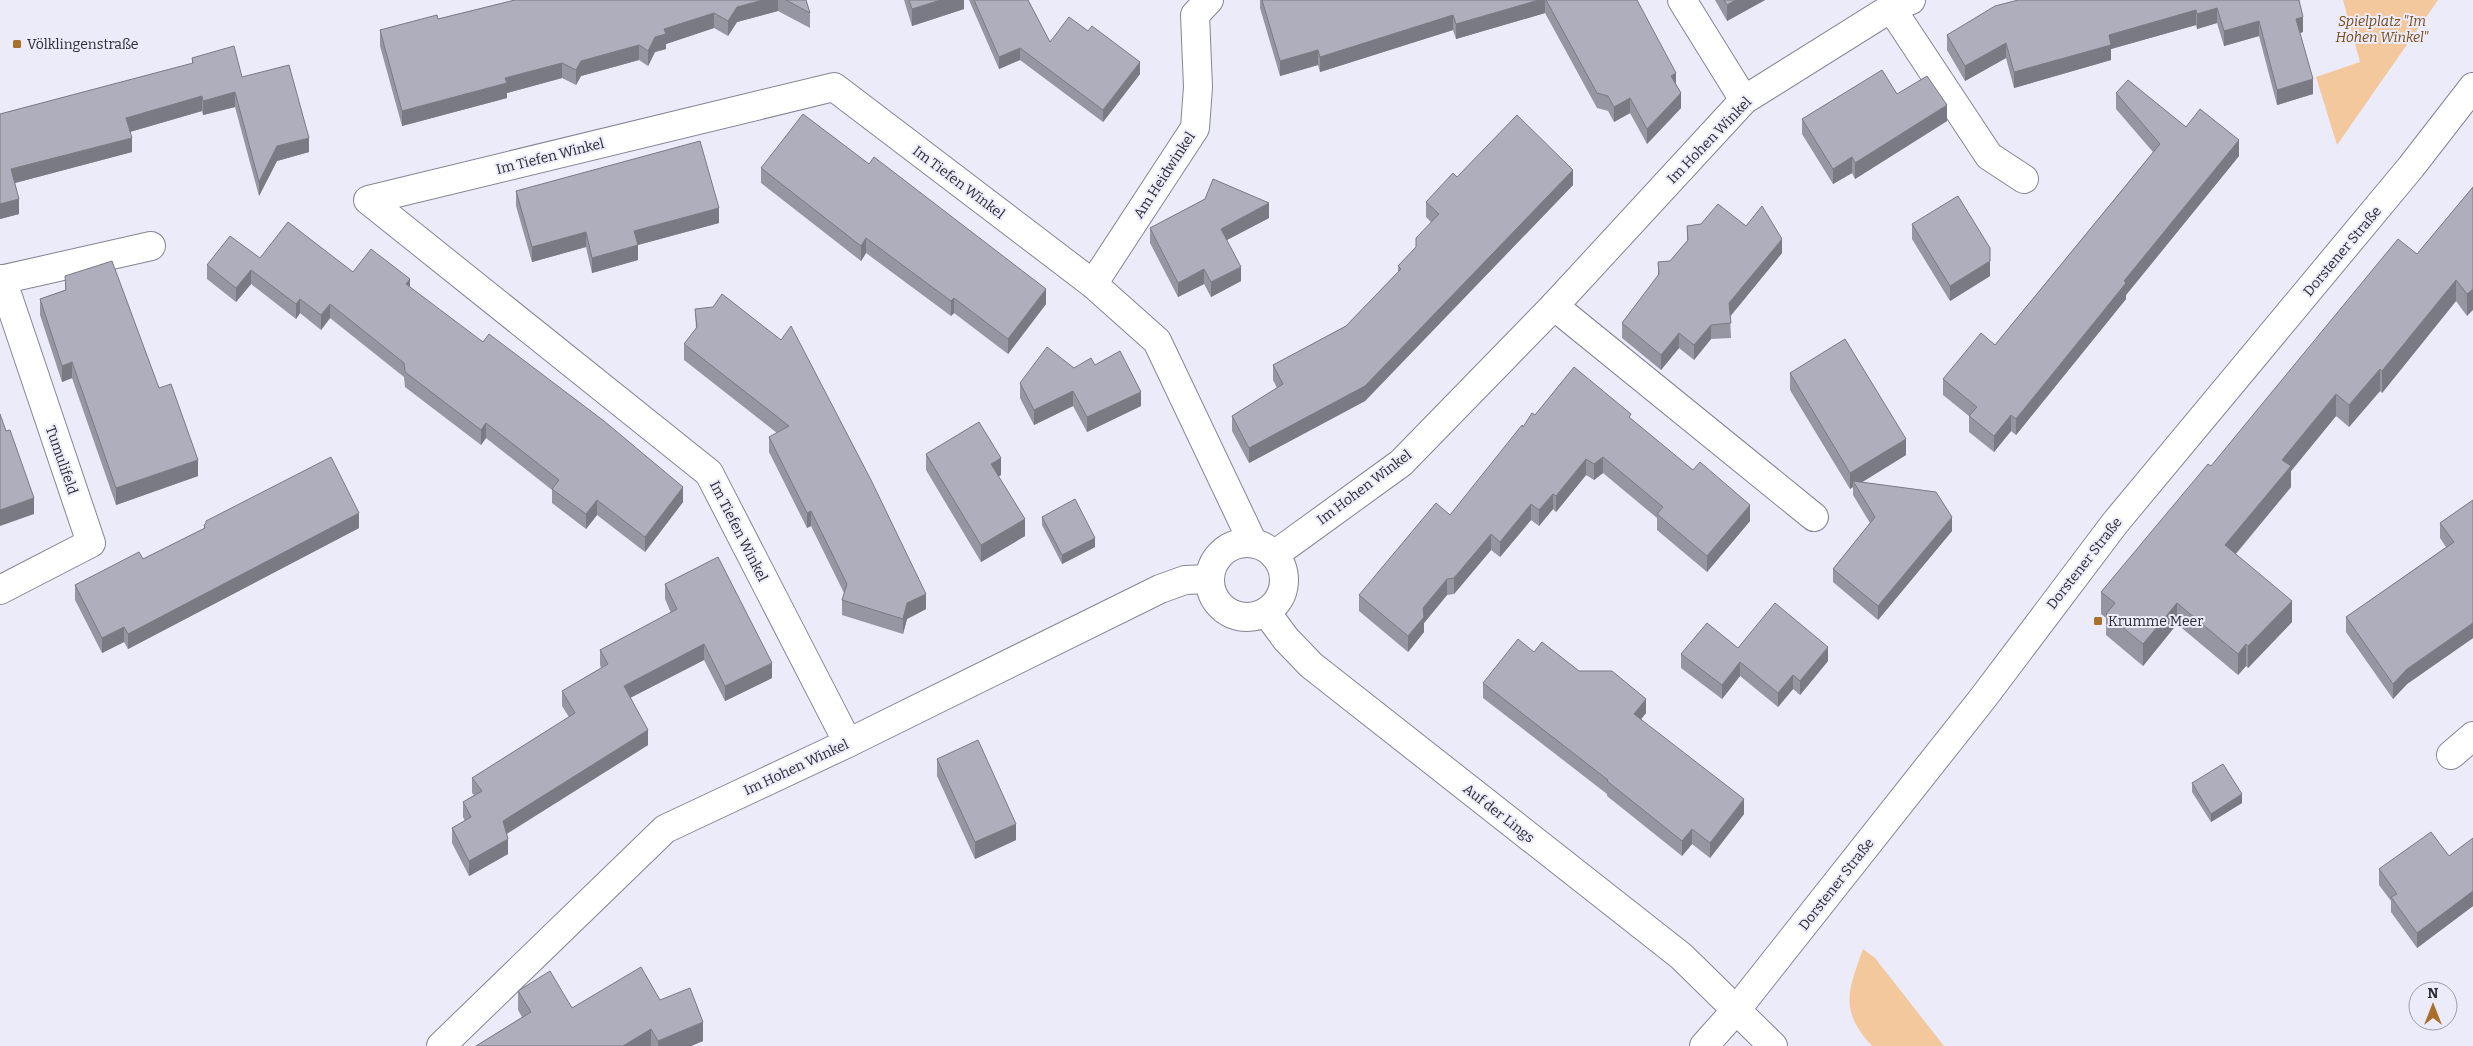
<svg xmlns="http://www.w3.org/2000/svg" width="2473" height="1046" font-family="Bitter,serif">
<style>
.green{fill:#f4c89d}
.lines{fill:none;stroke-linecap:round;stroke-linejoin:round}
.street-casing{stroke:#858592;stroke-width:30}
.secondary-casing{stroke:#858592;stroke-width:30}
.street{stroke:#fff;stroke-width:28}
.secondary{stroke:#fff;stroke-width:28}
.wall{fill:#9696a2}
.shaded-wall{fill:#7a7a84}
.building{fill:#aeaebc;stroke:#7a7a84}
.poi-dot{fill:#a86f2d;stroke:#ebebfa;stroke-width:2}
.labels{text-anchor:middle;stroke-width:4;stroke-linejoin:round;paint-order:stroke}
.park-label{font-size:14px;font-style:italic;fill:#774c17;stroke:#ebebfa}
.poi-label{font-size:14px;fill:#2b2b31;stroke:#ebebfa;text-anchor:start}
.street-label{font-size:14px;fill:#2b2b31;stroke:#ebebfa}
</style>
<rect width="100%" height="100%" fill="#ebebfa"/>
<g class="green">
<polygon points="2343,0 2438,0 2337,145 2316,77 2360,62"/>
<path d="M1863,949L1875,958L1944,1046H1872C1839,1010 1848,991 1863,949Z"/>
</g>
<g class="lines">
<defs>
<g id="street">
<polyline points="1682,0 1744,100"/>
<polyline points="1891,8 1989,156 2024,179"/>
<polyline points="0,280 151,246"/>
<polyline points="1093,284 1195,128 1198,87 1195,15 1209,0"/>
<polyline points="1554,306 1814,517"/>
<circle cx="1247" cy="580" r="37"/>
<polyline points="1274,555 1401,463 1554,306 1744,100 1891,8 1911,0"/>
<polyline points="0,590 91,543 2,279"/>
<polyline points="1266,612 1286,639 1311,665 1681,956 1773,1046"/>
<polyline points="848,743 709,473 368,200 834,87 1093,284 1157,341 1253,543"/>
<polyline points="2451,755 2473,736"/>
<polyline points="441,1046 665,829 848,743 1160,589 1185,580 1210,579"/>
</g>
<polyline id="secondary" points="1704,1046 1737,1009 1983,698 2115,523 2411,167 2473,87"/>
</defs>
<use href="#street" class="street-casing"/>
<use href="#secondary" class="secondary-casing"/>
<use href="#street" class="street"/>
<use href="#secondary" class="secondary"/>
</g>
<g class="wall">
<polygon points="515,0 806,0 810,13 810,28 778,11 737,22 728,36 714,28 666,44 666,49 655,52 648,66 639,60 581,76 576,85 562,78 507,93 507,98 402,126 380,46 380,30 438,19"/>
<polygon points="904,0 964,0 964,9 912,26"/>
<polygon points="969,0 1028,0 1050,42 1140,74 1103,122 1020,60 999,69"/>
<polygon points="1260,0 1637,0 1676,86 1681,108 1647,144 1630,113 1614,122 1608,111 1597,108 1545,13 1456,39 1453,30 1320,72 1318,65 1280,76 1260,8"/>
<polygon points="1715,0 1765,0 1727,21"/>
<polygon points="2299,0 2303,32 2300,33 2313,94 2277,105 2259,36 2224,46 2217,23 2197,29 2196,25 2111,49 2111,60 2014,88 2006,58 1965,81 1947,50 1947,35"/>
<polygon points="192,58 242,77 309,152 277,161 259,196 235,107 203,115 202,111 130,132 132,152 15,183 19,214 0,219 0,114 192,64"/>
<polygon points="2116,93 2186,127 2239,156 2126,295 2126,299 2016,435 2011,431 1994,452 1969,432 1969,416 1943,395 1943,379 1995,345 2153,152 2116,109"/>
<polygon points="1897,94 1947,121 1855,179 1852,173 1833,184 1802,134 1802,119"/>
<polygon points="761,168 1046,304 1008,354 954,313 951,316 866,253 861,261 761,183"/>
<polygon points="1457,177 1573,185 1365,401 1249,463 1232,431 1232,416 1277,388 1273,380 1273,365 1346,326 1398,272 1398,266 1416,247 1431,222 1426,217 1426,202"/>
<polygon points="2473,187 2467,316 2456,301 2382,393 2380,391 2349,427 2336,416 2291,471 2291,487 2236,554 2292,622 2248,668 2246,666 2238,675 2177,624 2143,666 2106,635 2106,618 2101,614 2101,592 2211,466 2417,254"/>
<polygon points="516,191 719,223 638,245 638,260 592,273 586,247 532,262 516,206"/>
<polygon points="1205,199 1269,218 1227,240 1241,281 1211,297 1204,284 1178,297 1150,243 1150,228"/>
<polygon points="1912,224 1990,276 1950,301 1912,239"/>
<polygon points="1687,226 1746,226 1782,253 1730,316 1731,338 1711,339 1694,360 1679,348 1661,370 1622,338 1622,323 1658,276 1658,262 1670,261 1687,241"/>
<polygon points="260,258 353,272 410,287 683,502 645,552 597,515 586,529 552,503 552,490 486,438 481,445 405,387 404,377 330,318 321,330 300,313 296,319 251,284 236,302 207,279 207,265"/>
<polygon points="65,276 159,388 198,476 116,505 72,378 62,382 40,315 40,299 65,290"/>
<polygon points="713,307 926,609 907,619 903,634 842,615 842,600 844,593 811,526 807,528 769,452 769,437 777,433 684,360 684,344 696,329 695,309"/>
<polygon points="1095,365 1141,406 1087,432 1073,406 1034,425 1020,398 1020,383 1074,368"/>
<polygon points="1790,373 1906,455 1861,482 1952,531 1878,620 1833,582 1833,569 1870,523 1853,495 1853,487 1850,489 1790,390"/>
<polygon points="1535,415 1631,419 1750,521 1707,572 1657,530 1657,518 1603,473 1594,480 1586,475 1556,512 1553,509 1539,526 1531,520 1500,557 1491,550 1454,594 1447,595 1424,623 1424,632 1408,652 1359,611 1359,595 1450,515"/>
<polygon points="926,454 1001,475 998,476 1025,536 981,562 926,470"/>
<polygon points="2473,500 2473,638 2407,684 2393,699 2346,632 2346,617 2446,547 2440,538 2440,523"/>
<polygon points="1042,517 1095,547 1062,564 1042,525"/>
<polygon points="206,521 359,528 128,649 124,642 102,653 75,600 75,585 143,559 204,529 204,525 206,524"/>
<polygon points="665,584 772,678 725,701 704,660 630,698 648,745 507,834 508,854 469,876 452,843 452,828 465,821 463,817 463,802 474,795 472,793 472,778 569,717 562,706 562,691 601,668 600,665 600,650 671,613 665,599"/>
<polygon points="1738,648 1828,661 1800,695 1793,689 1778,707 1740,676 1722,699 1681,668 1681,654"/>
<polygon points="1579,671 1646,713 1641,719 1744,814 1710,858 1692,844 1682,856 1607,796 1607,794 1483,698 1483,683"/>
<polygon points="937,759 1016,840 975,859 937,776"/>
<polygon points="2192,783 2242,803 2211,822 2192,792"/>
<polygon points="2473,838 2473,906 2417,948 2391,912 2391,901 2379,885 2379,869 2449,856"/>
<polygon points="518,991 572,1008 660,1000 703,1041 691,1046 476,1046 522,1017 518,1010"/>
</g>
<g class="shaded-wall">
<polygon points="763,0 778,0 778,11 737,22 728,36 728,21 737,7"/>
<polygon points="941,0 964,0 964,9 912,26 912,9"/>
<polygon points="1539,0 1545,0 1545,13 1456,39 1456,24"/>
<polygon points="1736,0 1765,0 1727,21 1727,5"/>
<polygon points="2217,8 2217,23 2197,29 2197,14"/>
<polygon points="2196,10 2196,25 2111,49 2111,60 2014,88 2014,72 2109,35"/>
<polygon points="714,13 714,28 666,44 666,49 655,52 648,66 648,51 655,37 664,29"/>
<polygon points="1453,15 1453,30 1320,72 1320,57"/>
<polygon points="2303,17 2303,32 2296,34 2296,19"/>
<polygon points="2259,21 2259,36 2224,46 2224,31"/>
<polygon points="2006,43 2006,58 1965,81 1965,66"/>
<polygon points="639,45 639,60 581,76 576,85 576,70 581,61"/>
<polygon points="1020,48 1020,60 999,69 999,57"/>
<polygon points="1318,50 1318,65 1280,76 1280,61"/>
<polygon points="1140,62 1140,74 1103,122 1103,110"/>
<polygon points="562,63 562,78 507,93 507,98 402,126 402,111 505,78"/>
<polygon points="1676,73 1676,88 1671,76"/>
<polygon points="2313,79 2313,94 2277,105 2277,90"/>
<polygon points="235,92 235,107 203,115 203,101"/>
<polygon points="1681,93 1681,108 1647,144 1647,129"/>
<polygon points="202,96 202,111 126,133 126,118"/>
<polygon points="1630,98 1630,113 1614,122 1614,107"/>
<polygon points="1947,105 1947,121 1855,179 1855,163"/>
<polygon points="132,138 132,152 11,184 11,169"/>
<polygon points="309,138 309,152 277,161 259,196 259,182 277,146"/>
<polygon points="2239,140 2239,156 2126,295 2126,299 2016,435 2016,419 2124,281"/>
<polygon points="1852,157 1852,173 1833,184 1833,169"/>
<polygon points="1573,170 1573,185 1365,401 1249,463 1249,448"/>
<polygon points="19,199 19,214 0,219 0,204"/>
<polygon points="1269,203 1269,218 1221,243 1221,229"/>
<polygon points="719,208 719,223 634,246 634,231"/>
<polygon points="586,232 586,247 532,262 532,247"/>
<polygon points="866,238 866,253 861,261 861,246"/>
<polygon points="1782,239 1782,253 1729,318 1729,303"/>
<polygon points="638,245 638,260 592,273 592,258"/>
<polygon points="1990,261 1990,276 1950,301 1950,286"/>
<polygon points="1241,267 1241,281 1211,297 1211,282"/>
<polygon points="1204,269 1204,284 1178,297 1178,283"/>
<polygon points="251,270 251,284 236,302 236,288"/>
<polygon points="410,279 410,294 406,284"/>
<polygon points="2456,280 2456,301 2382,393 2382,371"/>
<polygon points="1046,289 1046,304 1008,354 1008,339"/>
<polygon points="2473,289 2473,310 2467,316 2467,294"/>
<polygon points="954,298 954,313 951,316 951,301"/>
<polygon points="300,299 300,313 296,319 296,304"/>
<polygon points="330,304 330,318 321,330 321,315"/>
<polygon points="1711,325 1711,339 1694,360 1694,345"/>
<polygon points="1679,333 1679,348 1661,370 1661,355"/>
<polygon points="72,362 72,378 62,382 62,366"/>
<polygon points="2380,369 2380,391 2349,427 2349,405"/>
<polygon points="1073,391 1073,406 1034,425 1034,410"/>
<polygon points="1141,392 1141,406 1087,432 1087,417"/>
<polygon points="2336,394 2336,416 2291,471 2291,487 2225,566 2225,545 2282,460"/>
<polygon points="2011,415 2011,431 1994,452 1994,436"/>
<polygon points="486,423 486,438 481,445 481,430"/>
<polygon points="1906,439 1906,455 1856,486 1853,481 1853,487 1850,489 1850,473"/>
<polygon points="1603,457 1603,473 1594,480 1594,464"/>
<polygon points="1001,458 1001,475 991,481 991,464"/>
<polygon points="1586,459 1586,475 1556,512 1556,496"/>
<polygon points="198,460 198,476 116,505 116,488"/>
<polygon points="683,487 683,502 645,552 645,537"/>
<polygon points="1553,494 1553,509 1539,526 1539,510"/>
<polygon points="34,498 34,514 0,526 0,510"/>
<polygon points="597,500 597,515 586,529 586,514"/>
<polygon points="1531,504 1531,520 1500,557 1500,542"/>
<polygon points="1750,505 1750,521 1707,572 1707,556"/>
<polygon points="811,511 811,526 807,528 807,513"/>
<polygon points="359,513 359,528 128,649 128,634"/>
<polygon points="1952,517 1952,531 1878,620 1878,606"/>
<polygon points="1025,519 1025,536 981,562 981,545"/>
<polygon points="1491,534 1491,550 1454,594 1454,578"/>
<polygon points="1095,538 1095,547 1062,564 1062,555"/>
<polygon points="1447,579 1447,595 1424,623 1424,632 1408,652 1408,636 1423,608"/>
<polygon points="926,594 926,609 907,619 903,634 903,619 907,603"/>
<polygon points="2292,601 2292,622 2248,668 2248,646"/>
<polygon points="2177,603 2177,624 2143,666 2143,644"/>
<polygon points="2473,623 2473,638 2407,684 2393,699 2393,684 2407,669"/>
<polygon points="124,627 124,642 102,653 102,638"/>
<polygon points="704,644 704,660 624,701 624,686"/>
<polygon points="2246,644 2246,666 2238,675 2238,654"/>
<polygon points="1828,647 1828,661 1800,695 1800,681"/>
<polygon points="1740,662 1740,676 1722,699 1722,685"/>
<polygon points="772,663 772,678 725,701 725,686"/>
<polygon points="1793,675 1793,689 1778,707 1778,693"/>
<polygon points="1646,699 1646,713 1634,728 1634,714"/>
<polygon points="648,730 648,745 503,836 503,821"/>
<polygon points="2242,794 2242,803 2211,822 2211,814"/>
<polygon points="1744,799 1744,814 1710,858 1710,843"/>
<polygon points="1016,824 1016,840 975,859 975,842"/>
<polygon points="1692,829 1692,844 1682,856 1682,841"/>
<polygon points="508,839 508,854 469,876 469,861"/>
<polygon points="2473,891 2473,906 2417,948 2417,933"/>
<polygon points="703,1022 703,1041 691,1046 658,1046 658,1041"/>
<polygon points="651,1029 651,1046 623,1046"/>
</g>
<g class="building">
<polygon points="515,0 763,0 737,7 728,21 714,13 664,29 666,34 655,37 648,51 639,45 581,61 576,70 562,63 505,78 507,83 402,111 380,30 437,15 438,19"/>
<polygon points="786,0 806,0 810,13"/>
<polygon points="909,0 941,0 912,9"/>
<polygon points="974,0 1028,0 1050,42 1069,17 1088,31 1092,26 1140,62 1103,110 1020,48 999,57"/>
<polygon points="1262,0 1539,0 1456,24 1453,15 1320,57 1318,50 1280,61"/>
<polygon points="1546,0 1637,0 1676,73 1671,76 1681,93 1647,129 1630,98 1614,107 1608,96 1597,93"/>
<polygon points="1724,0 1736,0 1727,5"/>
<polygon points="2018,0 2299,0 2303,17 2296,19 2313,79 2277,90 2259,21 2224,31 2217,8 2197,14 2196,10 2109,35 2111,45 2014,72 2006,43 1965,66 1947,35 1995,6"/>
<polygon points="234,46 242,77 289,65 309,138 277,146 259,182 235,92 203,101 202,96 126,118 132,138 11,169 19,199 0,204 0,114 193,63 192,58"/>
<polygon points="1882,70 1897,94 1927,76 1947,105 1855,163 1852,157 1833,169 1802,119"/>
<polygon points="2128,80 2186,127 2200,109 2239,140 2124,281 2126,283 2016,419 2011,415 1994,436 1969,416 1977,407 1943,379 1981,333 1995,345 2160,144 2116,93"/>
<polygon points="803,114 869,164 874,157 1046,289 1008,339 954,298 951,301 866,238 861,246 761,168"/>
<polygon points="1517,115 1573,170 1365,386 1249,448 1232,416 1283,384 1273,365 1346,326 1401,269 1398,266 1416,247 1416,238 1439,214 1426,202 1453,173 1457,177"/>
<polygon points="700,141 719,208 634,231 638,245 592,258 586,232 532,247 516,191"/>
<polygon points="1213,179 1269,203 1221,229 1241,267 1211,282 1204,269 1178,283 1150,228 1205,199"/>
<polygon points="2473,187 2473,289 2467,294 2456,280 2382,371 2380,369 2349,405 2336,394 2282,460 2291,466 2225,545 2292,601 2248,646 2246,644 2238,654 2177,603 2143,644 2106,614 2115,603 2101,592 2208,464 2211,466 2398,239 2417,254"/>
<polygon points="1958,196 1990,248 1990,261 1950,286 1912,224"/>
<polygon points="1718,204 1746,226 1762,206 1782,239 1729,303 1731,323 1711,325 1694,345 1679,333 1661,355 1622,323 1659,274 1658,262 1670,261 1688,240 1687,226 1701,224"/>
<polygon points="288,222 353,272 371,249 410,279 406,284 483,342 489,334 604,421 683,487 645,537 597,500 586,514 552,489 559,480 486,423 481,430 405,372 404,363 330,304 321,315 300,299 296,304 251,270 236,288 207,265 230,236 260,258"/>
<polygon points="112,261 159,388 171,384 198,460 116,488 72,362 62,366 40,299 66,290 65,276"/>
<polygon points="722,294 781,340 791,326 871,480 926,594 907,603 903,619 842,600 847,584 811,511 807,513 769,437 789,426 684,344 697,327 695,309 713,307"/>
<polygon points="1845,339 1906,439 1850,473 1790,373"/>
<polygon points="1047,347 1074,368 1091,358 1095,365 1120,351 1141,392 1087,417 1073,391 1034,410 1020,383"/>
<polygon points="1574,367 1631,414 1629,417 1693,470 1700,462 1750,505 1707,556 1657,514 1663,507 1603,457 1594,464 1586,459 1556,496 1553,494 1539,510 1531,504 1500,542 1491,534 1454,578 1447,579 1423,608 1424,617 1408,636 1359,595 1436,503 1450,515 1522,425 1523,427 1532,413 1535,415"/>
<polygon points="0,414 6,431 10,430 34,498 0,510"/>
<polygon points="979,422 1001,458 991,464 1025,519 981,545 926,454"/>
<polygon points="331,457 359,513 128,634 124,627 102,638 75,585 139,552 143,559 205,528 204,525 206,523 206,521"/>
<polygon points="1853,481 1936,492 1952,517 1878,606 1833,569 1875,517"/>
<polygon points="1075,499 1095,538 1062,555 1042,517"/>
<polygon points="2473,500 2473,623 2407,669 2393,684 2346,617 2454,542 2440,523"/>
<polygon points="718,557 772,663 725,686 704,644 624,686 648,730 503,821 508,839 469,861 452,828 471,817 463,802 482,791 472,778 575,713 562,691 608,664 600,650 677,609 665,584"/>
<polygon points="1775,603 1828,647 1800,681 1793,675 1778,693 1740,662 1722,685 1681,654 1707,623 1738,648"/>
<polygon points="1518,639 1534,652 1542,642 1579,671 1612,671 1646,699 1634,714 1744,799 1710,843 1692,829 1682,841 1607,781 1608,780 1483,683"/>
<polygon points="978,740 1016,824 975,842 937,759"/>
<polygon points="2223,764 2242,794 2211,814 2192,783"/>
<polygon points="2431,832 2449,856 2473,838 2473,891 2417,933 2391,897 2397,894 2379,869"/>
<polygon points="641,967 660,1000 690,988 703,1022 658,1041 651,1029 623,1046 476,1046 531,1012 518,991 550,971 572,1008"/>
</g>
<g class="poi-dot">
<rect x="12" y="39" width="10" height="10" rx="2.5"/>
<rect x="2093" y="616" width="10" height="10" rx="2.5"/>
</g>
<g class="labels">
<g class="park-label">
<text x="2382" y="26">Spielplatz "Im<tspan x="2382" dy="16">Hohen Winkel"</tspan></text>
</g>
<g class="poi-label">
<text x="27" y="49">Völklingenstraße</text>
<text x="2108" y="626">Krumme Meer</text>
</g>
<g class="street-label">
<text transform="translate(1709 140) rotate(-46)" y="5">Im Hohen Winkel</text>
<text transform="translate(550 156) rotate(-14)" y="5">Im Tiefen Winkel</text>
<text transform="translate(1164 175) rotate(-57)" y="5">Am Heidwinkel</text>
<text transform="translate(959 182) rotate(37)" y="5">Im Tiefen Winkel</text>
<text transform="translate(2342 251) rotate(-50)" y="5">Dorstener Straße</text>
<text transform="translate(62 460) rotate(71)" y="5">Tumulifeld</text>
<text transform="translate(1364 487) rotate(-37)" y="5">Im Hohen Winkel</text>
<text transform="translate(739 531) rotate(63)" y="5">Im Tiefen Winkel</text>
<text transform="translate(2084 563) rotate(-52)" y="5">Dorstener Straße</text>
<text transform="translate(796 767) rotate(-25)" y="5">Im Hohen Winkel</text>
<text transform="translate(1499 813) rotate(38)" y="5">Auf der Lings</text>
<text transform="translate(1836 884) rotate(-52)" y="5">Dorstener Straße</text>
</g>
</g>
<g transform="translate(2433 1006)"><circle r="24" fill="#ebebfa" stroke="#9e9eaa"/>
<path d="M0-4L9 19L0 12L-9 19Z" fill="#a86f2d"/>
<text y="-8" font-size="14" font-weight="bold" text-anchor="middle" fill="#2b2b31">N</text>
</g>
</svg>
